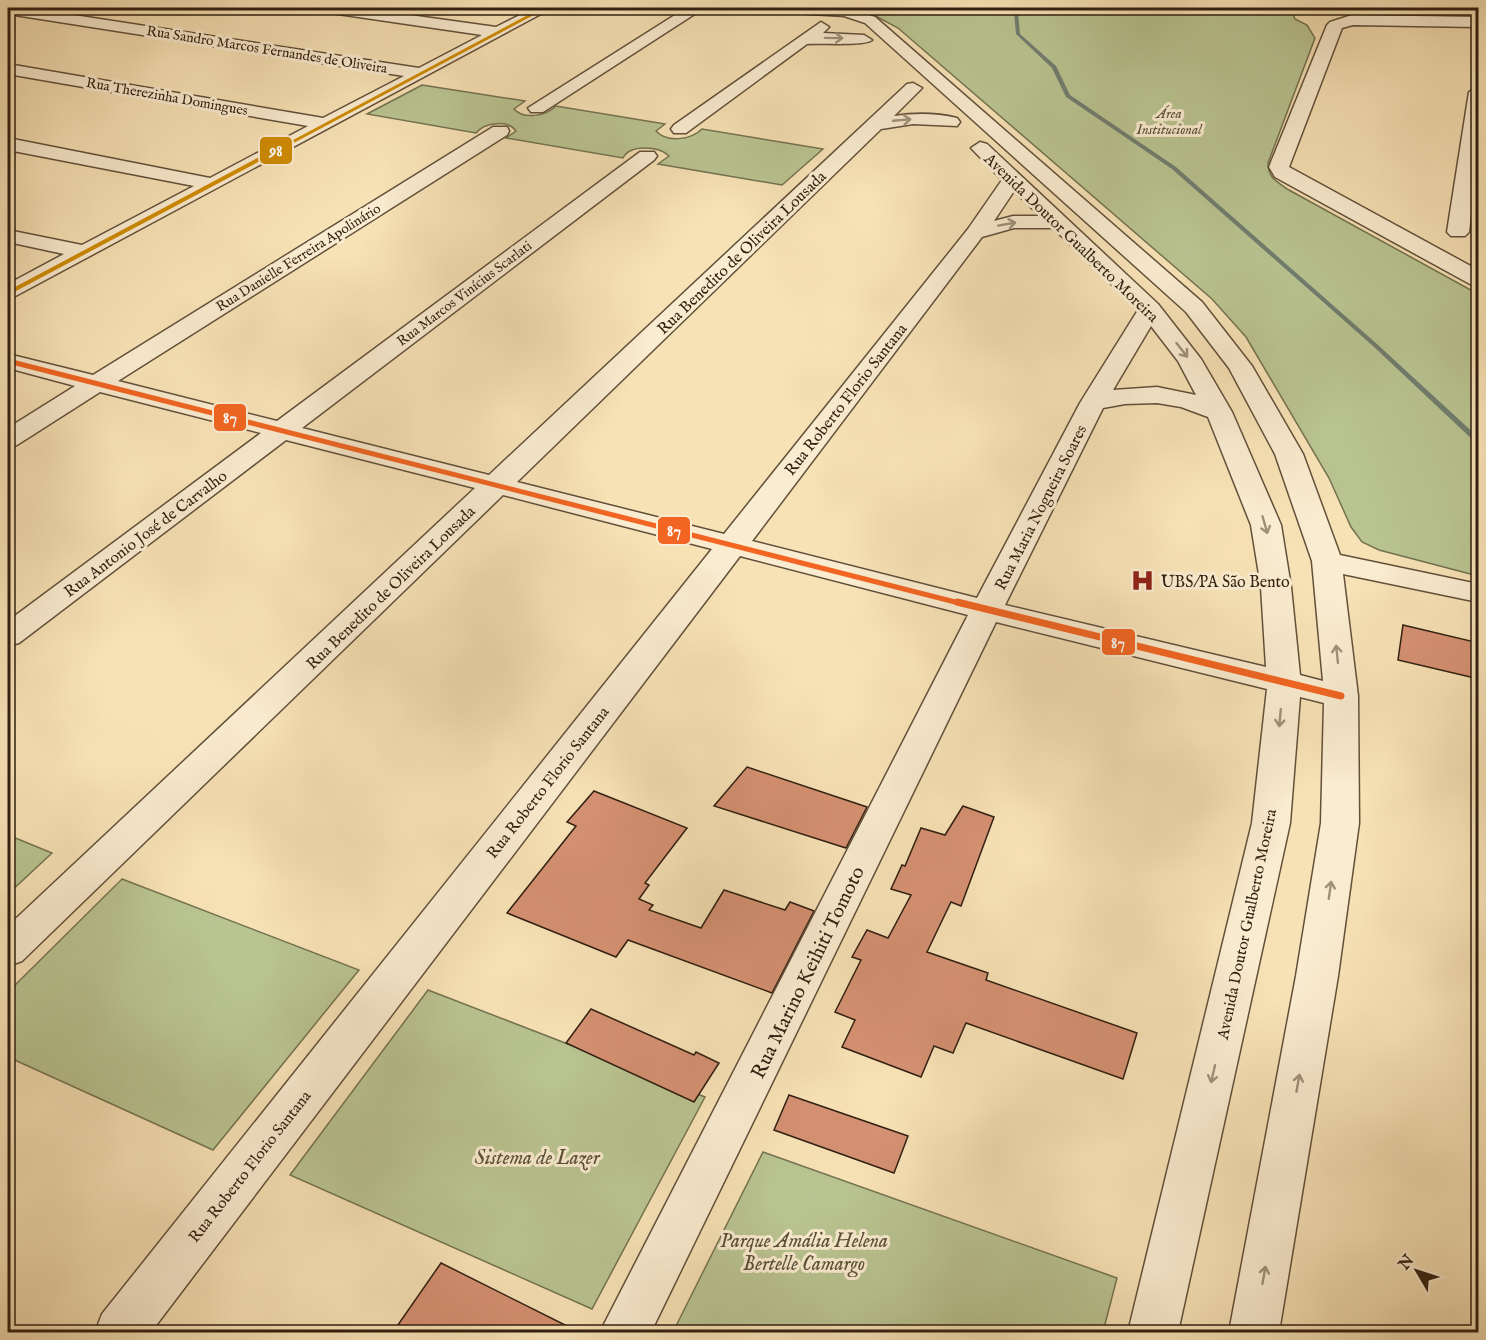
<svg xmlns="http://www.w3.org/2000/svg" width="1486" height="1340" font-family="'IM FELL English',serif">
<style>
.green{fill:#b9c491;stroke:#747250;stroke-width:1.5}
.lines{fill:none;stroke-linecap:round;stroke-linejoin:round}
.stream{fill:#717e70;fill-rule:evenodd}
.building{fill:#d59173;stroke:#301f10;stroke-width:1.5}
.minor-casing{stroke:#62503a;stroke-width:3}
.minor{fill:#faecd0;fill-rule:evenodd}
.bus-1-far1-casing{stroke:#faecd0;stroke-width:5}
.bus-1-casing{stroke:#faecd0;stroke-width:7}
.bus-2-far1-casing{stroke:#faecd0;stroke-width:9}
.bus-2-casing{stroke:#faecd0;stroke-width:11}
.bus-1-far1{stroke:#cf8b03;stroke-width:3}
.bus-1{stroke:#cf8b03;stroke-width:4}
.bus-2-far1{stroke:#f26522;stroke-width:5}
.bus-2{stroke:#f26522;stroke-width:7}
.oneway{stroke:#9f907a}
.labels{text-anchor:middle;stroke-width:6;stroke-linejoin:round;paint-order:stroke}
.far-street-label{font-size:14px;fill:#301f10;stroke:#faecd0}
.far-park-label{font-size:14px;font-style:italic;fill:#595137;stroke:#faecd0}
.street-label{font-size:16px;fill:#301f10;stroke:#faecd0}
.poi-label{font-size:16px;fill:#301f10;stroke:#faecd0;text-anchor:start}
.near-street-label{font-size:20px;fill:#301f10;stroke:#faecd0}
.near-park-label{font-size:20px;font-style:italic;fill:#595137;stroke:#faecd0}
.line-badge{stroke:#faecd0;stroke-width:2}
.badge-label{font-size:16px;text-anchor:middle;font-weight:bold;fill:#fff}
</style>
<rect width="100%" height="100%" fill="#f7e2b6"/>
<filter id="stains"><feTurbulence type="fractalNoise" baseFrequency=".00333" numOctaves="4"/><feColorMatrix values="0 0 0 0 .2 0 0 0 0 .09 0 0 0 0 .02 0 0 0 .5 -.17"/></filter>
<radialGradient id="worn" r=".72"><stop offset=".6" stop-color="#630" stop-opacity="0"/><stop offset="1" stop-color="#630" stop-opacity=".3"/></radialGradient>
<g class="green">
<path d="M861,8H1314L1293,14L1295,19L1307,25L1315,38L1268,163C1268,178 1277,182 1289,190L1478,294V576L1379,550L1362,542L1351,527L1329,478L1246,337L1212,299L898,28Z"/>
<path d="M422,85L525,101L514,109C524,120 546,116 556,106L665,124L656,131C667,143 691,140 702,129L823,149L782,185L658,164L669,156C659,146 630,144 623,158L506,138L516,131C508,119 484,123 476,133L367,114Z"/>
<polygon points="8,835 52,853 8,894"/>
<polygon points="122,879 359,970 213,1150 8,1057 8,992"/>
<polygon points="428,990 705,1097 592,1309 290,1175"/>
<polygon points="763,1152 1117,1278 1103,1332 673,1332"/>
</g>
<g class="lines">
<polygon class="stream" points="1016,11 1018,12 1020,34 1056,66 1070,95 1176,167 1377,344 1478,437 1478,442 1475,442 1373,346 1172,169 1066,97 1052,68 1016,34 1014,12"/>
</g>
<g class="building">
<polygon points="1403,625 1479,643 1479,679 1398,660"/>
<polygon points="747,767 867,807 846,848 714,806"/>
<polygon points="594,791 687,828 645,883 649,885 639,899 653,905 649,910 701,928 724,890 785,910 790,902 814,911 772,993 628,940 616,957 507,913 576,826 567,822"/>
<polygon points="963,806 994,817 961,906 951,902 927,952 988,973 986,980 1137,1033 1123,1079 966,1023 953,1053 934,1046 921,1077 842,1047 855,1020 835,1012 861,960 852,957 867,930 888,938 911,895 891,889 902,865 905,866 921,828 945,835"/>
<polygon points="591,1009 694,1055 696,1052 719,1063 694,1102 566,1043"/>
<polygon points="789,1095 908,1136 894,1173 774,1130"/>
<polygon points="441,1263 579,1332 393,1332"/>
</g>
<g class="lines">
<defs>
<g id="minor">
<polygon points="8,8 28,8 419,68 482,35 331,13 323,8 359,8 496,27 534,8 552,8 8,300 8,284 64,254 8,242 8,230 82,245 194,186 8,150 8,138 210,178 308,126 8,74 8,64 323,118 404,76 8,14"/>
<polygon points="686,8 704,8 543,112 531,112 528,108"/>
<path d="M786,8H846L875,17L1202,302L1252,366L1303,454L1340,555L1478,584V602L1343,574L1358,696L1359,823L1338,976L1279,1332H1229L1296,976L1321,823L1324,703L1300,697L1290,823L1178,1332H1128L1252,823L1267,689L996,622L651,1332H600L968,615L740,556L151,1332H95L102,1314L712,549L503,495L22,961L8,966V926L475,488L286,440L19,643L8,646V621L261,433L100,392L17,445L8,447V428L75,386L8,368V354L93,375L493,127H507L509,131L507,135L118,381L277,421L640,152H654L657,156L654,160L302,428L489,475L907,84L913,83L922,88L894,116C914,113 937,113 957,118L960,122L957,126L913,124L881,129L517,482L724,534L968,229L1002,180L971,148L980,142L987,144L1158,304L1201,359L1232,412L1281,525L1291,587L1300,675L1323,681L1312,561L1275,454L1229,368L1186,312L865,23L844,16L794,13ZM1014,191L1040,216H1013L994,221ZM1014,228H1053L1138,310L1080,403L977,598L752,541L982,237ZM1151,326L1178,361L1196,395L1157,387L1113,390ZM1157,403L1181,407L1208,417L1251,525L1261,587L1266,667L1005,605L1103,408L1125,404Z"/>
<polygon points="1352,15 1478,17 1478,27 1353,25 1342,28 1289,167 1478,270 1478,286 1470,284 1275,177 1269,167 1327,25 1330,22"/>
<path d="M821,22L829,27L823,33L864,35L872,40C866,46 821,43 807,44L686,133H674L671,129L674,125Z"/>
<polygon points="1478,87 1478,155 1469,232 1465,236 1451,236 1447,232 1469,92"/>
</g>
</defs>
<use href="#minor" class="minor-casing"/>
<use href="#minor" class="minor"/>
<defs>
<polyline id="bus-1-far1" points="268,155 544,8"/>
<polyline id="bus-1" points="8,293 271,153"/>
<polyline id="bus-2-far1" points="8,361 963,604"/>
<polyline id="bus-2" points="957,602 1341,696"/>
</defs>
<use href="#bus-1-far1" class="bus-1-far1-casing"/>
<use href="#bus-1" class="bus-1-casing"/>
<use href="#bus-2-far1" class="bus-2-far1-casing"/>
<use href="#bus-2" class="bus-2-casing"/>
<use href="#bus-1-far1" class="bus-1-far1"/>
<use href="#bus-1" class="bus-1"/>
<use href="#bus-2-far1" class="bus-2-far1"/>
<use href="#bus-2" class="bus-2"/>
</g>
<defs><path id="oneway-shaft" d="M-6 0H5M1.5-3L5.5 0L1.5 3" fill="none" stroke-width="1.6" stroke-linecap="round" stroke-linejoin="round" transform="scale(1.5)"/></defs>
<g class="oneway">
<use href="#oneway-shaft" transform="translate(834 38) rotate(1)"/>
<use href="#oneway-shaft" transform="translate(902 120) rotate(-5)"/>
<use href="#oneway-shaft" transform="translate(1007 224) rotate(-10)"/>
<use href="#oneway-shaft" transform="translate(1182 350) rotate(52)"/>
<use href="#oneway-shaft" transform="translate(1265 525) rotate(74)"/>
<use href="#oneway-shaft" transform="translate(1337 654) rotate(-96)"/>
<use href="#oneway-shaft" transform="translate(1280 718) rotate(95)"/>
<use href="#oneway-shaft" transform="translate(1330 890) rotate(-82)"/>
<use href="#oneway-shaft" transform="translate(1213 1074) rotate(103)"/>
<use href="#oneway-shaft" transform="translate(1298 1083) rotate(-80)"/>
<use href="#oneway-shaft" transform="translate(1264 1275) rotate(-80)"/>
</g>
<defs>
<symbol id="hospital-bare" viewBox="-9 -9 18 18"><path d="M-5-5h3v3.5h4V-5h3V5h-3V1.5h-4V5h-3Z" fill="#8f2418" stroke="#faecd0" stroke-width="2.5" paint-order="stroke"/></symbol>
</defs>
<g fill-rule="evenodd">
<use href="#hospital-bare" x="1126" y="564" width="33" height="33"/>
</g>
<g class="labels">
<g class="far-street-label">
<text transform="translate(267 49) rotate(9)" y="5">Rua Sandro Marcos Fernandes de Oliveira</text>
<text transform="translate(167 96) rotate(10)" y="5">Rua Therezinha Domingues</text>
<text transform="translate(298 257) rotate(-32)" y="5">Rua Danielle Ferreira Apolinário</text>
<text transform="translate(464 293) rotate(-37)" y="5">Rua Marcos Vinícius Scarlati</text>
</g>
<g class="far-park-label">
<text x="1169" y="118">Área<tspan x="1169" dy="16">Institucional</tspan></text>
</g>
<g class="street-label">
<text transform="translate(1072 237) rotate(44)" y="6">Avenida Doutor Gualberto Moreira</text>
<text transform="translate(741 252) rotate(-44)" y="6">Rua Benedito de Oliveira Lousada</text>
<text transform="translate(845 399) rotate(-52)" y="6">Rua Roberto Florio Santana</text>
<text transform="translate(1040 507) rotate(-63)" y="6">Rua Maria Nogueira Soares</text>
<text transform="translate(145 533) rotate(-37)" y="6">Rua Antonio José de Carvalho</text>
<text transform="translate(390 587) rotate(-44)" y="6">Rua Benedito de Oliveira Lousada</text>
<text transform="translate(547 782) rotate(-52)" y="6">Rua Roberto Florio Santana</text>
<text transform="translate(1246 924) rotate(-78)" y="6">Avenida Doutor Gualberto Moreira</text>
<text transform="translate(249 1166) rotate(-52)" y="6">Rua Roberto Florio Santana</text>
</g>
<g class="poi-label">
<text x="1161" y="587">UBS/PA São Bento</text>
</g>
<g class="near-street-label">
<text transform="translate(807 972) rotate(-64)" y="7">Rua Marino Keihiti Tomoto</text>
</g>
<g class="near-park-label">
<text x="537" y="1164">Sistema de Lazer</text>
<text x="804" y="1247">Parque Amália Helena<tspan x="804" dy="23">Bertelle Camargo</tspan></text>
</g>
</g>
<g class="line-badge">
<rect x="259" y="136" width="34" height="29" rx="6" fill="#cf8b03"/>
<rect x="213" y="403" width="34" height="29" rx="6" fill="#f26522"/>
<rect x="657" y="516" width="34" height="29" rx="6" fill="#f26522"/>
<rect x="1101" y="628" width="35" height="28" rx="6" fill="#f26522"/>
</g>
<g class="badge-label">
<text x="276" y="156">98</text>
<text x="230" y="423">87</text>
<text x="674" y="536">87</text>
<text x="1118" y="648">87</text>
</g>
<rect width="1486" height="1340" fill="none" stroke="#f7e2b6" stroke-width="30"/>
<rect x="9" y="9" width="1468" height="1322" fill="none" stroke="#301f10" stroke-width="3"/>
<rect x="15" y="15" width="1456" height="1310" fill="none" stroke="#301f10" stroke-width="1.5"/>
<g transform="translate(1417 1271) rotate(309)" stroke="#faecd0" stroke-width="4.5" paint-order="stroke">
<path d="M0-4.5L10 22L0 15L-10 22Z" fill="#301f10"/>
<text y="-9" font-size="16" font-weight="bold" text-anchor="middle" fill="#301f10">N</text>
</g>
<rect width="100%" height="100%" filter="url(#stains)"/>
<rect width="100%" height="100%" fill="url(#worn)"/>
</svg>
